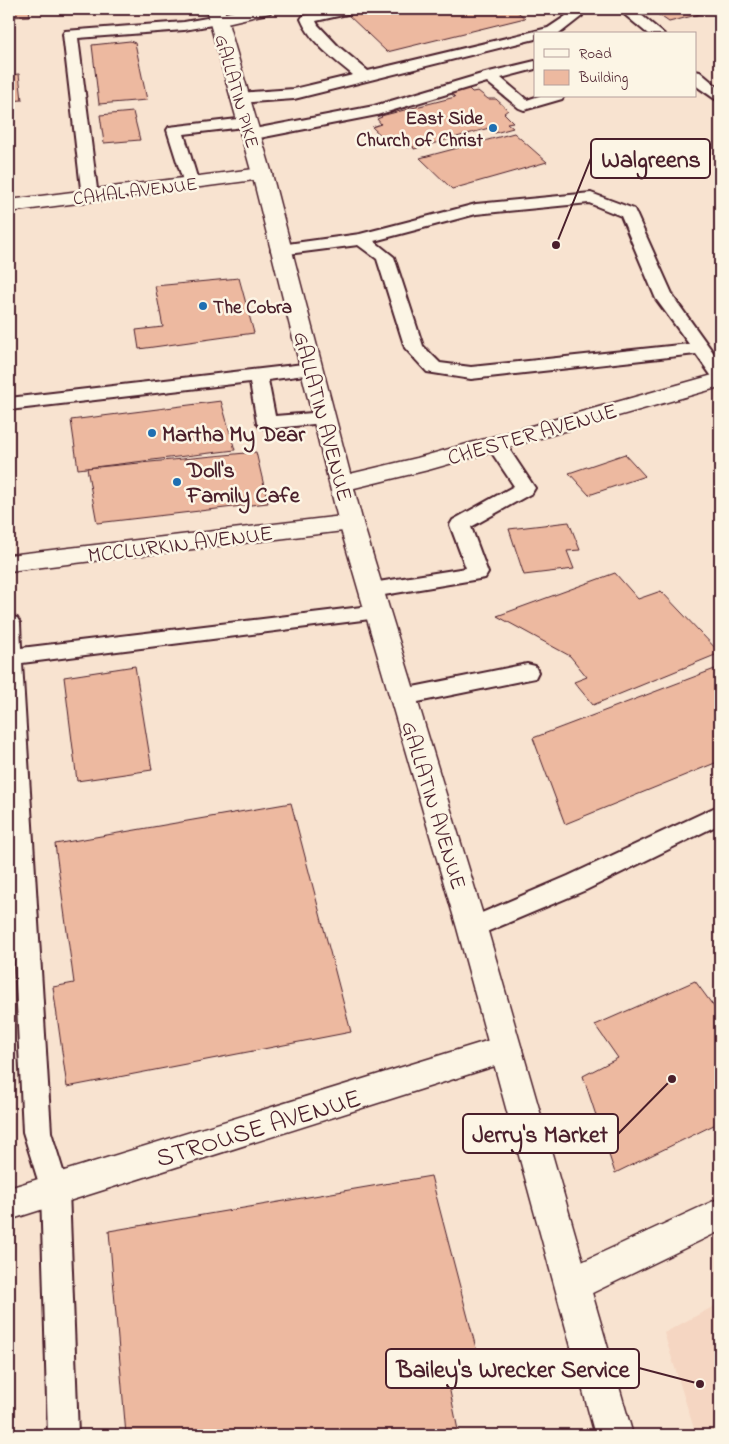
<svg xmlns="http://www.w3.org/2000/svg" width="729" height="1444" font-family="'Indie Flower',sans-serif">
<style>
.built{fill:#f5d6c2}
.building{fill:#edb9a0;stroke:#4a1f2b}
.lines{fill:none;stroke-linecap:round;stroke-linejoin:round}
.service-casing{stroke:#4a1f2b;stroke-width:4}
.minor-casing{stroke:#4a1f2b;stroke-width:3}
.tertiary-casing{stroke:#4a1f2b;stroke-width:3}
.secondary-casing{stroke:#4a1f2b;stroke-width:3}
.service{fill:#fcf5e5;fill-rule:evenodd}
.minor{fill:#fcf5e5;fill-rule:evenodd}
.tertiary{fill:#fcf5e5;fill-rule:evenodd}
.secondary{fill:#fcf5e5;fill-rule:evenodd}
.poi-dot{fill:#1f6fb2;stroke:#fcf5e5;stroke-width:2}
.labels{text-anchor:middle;stroke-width:5;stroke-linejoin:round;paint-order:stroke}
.far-street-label{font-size:19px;fill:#4a1f2b;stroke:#fcf5e5}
.far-poi-label{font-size:19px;font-weight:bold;fill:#4a1f2b;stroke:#fcf5e5;text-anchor:end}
.street-label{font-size:22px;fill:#4a1f2b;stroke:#fcf5e5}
.poi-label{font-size:22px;font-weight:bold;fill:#4a1f2b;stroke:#fcf5e5;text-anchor:start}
.near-street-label{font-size:26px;fill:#4a1f2b;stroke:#fcf5e5}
.leader{fill:none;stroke:#4a1f2b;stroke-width:2}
.callout-dot{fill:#4a1f2b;stroke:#fcf5e5;stroke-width:2}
.callout{fill:#fcf5e5;stroke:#4a1f2b;stroke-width:2}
.callout-label{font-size:24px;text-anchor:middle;font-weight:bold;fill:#4a1f2b}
</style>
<rect width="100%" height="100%" fill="#f8e3d0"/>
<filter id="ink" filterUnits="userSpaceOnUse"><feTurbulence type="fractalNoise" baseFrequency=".02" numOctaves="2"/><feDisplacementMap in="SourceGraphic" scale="10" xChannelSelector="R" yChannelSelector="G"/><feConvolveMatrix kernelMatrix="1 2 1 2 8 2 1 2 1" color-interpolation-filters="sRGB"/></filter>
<g filter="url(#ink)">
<polygon class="built" points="720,1303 720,1435 696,1435 664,1333"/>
<g class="building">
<polygon points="9,9 29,9 30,16 9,17"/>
<polygon points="371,9 514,9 525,18 387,52 347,14"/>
<polygon points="650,9 704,9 708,12 669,22"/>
<polygon points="130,41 135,43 147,100 99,104 92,45"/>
<polygon points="19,74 22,100 9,101 9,75"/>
<polygon points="467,87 472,92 478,91 488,99 496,99 508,110 504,113 513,122 507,123 513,128 495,133 489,128 414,149 413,146 409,148 402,142 391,145 372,127 381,124 377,119 382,117 381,116 455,97 449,92"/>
<polygon points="133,112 140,140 104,143 100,115"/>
<polygon points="514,133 547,162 452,189 420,158"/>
<polygon points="239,278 254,333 139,349 136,330 163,327 155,286"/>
<polygon points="221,401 235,450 78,469 71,420"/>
<polygon points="256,452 268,503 97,523 87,468"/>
<polygon points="625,454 645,476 589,495 569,473"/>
<polygon points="569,522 580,550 567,551 574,569 524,575 509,529"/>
<polygon points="615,573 638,599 661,591 720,653 593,705 574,682 587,677 570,656 497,616"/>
<polygon points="135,666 152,770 77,781 64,677"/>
<polygon points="720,667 720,761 565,824 533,738"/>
<polygon points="291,803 351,1032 67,1087 53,987 74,983 55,844"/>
<polygon points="695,981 720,1015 720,1122 615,1173 583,1076 618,1058 595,1025"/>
<polygon points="431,1176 477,1352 443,1357 459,1435 126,1435 109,1231"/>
</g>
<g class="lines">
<defs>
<g id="service">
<path d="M334,9H358L356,12L316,21L318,25L338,46L368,71L548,28L566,16L560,9H575L582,16L559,34H535V39L294,99L239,103L234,101L231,98L234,95L239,93L294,89L353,75C334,59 311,43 301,19L303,16Z"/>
<polygon points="618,9 634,9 664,34 648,34"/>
<polygon points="218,16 223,17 225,20 223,23 184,30 78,38 98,197 96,200 84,200 82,197 63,34 65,31 184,22"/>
<polygon points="535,61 535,69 501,78 527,100 539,96 564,96 562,99 524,110 519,108 487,82 377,115 249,140 243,138 241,135 243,132 249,130 374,106 485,73"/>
<polygon points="695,71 700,72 720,89 720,101 715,99 695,85"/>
<polygon points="246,118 252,120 254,123 252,126 184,134 199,184 197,187 185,187 167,130 169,127"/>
<path d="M591,193L634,209L674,298L720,362V379L713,378L696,354L471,379L427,372L405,348L377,259L358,245L280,255L274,254L271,250L274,246L280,245L360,234L476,204ZM589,203L621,216L656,299L689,344L471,367L440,363L423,346L394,257L374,241L476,214Z"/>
<polygon points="312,363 319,365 321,369 319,373 268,380 275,416 325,412 332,414 334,418 332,422 267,429 260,427 257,423 250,382 9,410 9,398"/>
<polygon points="496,438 503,440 535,488 532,493 471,527 488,573 485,578 372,597 365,595 362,590 365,585 372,583 466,568 450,525 453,520 514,486 486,444 489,440"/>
<polygon points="378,605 386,607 389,612 386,617 22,663 51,1132 69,1190 78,1435 48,1435 41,1190 23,1132 9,835 9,616 17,618 20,623 21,648"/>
<polygon points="527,664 535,666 538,672 535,678 403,705 395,703 392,697 395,691 403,689"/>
<polygon points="720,805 720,824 586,890 472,938 463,935 460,928 463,921 568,876"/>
</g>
<g id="minor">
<polygon points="262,168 269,170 272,174 269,178 9,212 9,200"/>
<polygon points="720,373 720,387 428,470 342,491 333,488 330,483 333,478 417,458"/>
<polygon points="351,515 360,517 363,523 360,529 9,571 9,555"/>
<polygon points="506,1035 517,1039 522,1049 517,1059 9,1220 9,1188"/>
<polygon points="720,1198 720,1231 586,1296 573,1301 560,1296 555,1284 560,1272"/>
</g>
<polygon id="tertiary" points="243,9 273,9 270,13 218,25 212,24 209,20 212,16"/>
<polygon id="secondary" points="206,9 224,9 272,174 363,523 487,928 633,1435 595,1435 457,928 339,523 252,174"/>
</defs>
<use href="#service" class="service-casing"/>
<use href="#minor" class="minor-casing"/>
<use href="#tertiary" class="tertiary-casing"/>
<use href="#secondary" class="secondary-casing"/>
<use href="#service" class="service"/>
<use href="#minor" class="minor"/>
<use href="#tertiary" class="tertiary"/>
<use href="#secondary" class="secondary"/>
</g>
</g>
<g class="poi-dot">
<circle cx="493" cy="128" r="5"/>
<circle cx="203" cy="306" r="5"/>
<circle cx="152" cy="433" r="5"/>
<circle cx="177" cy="482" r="5"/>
</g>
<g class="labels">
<g class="far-street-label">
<text transform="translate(238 91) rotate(74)" y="7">GALLATIN PIKE</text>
<text transform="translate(135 190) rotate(-7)" y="7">CAHAL AVENUE</text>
</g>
<g class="far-poi-label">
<text x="483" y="124">East Side<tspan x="483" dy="22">Church of Christ</tspan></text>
<text x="213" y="313" text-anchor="start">The Cobra</text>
</g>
<g class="street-label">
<text transform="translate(324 416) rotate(75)" y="8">GALLATIN AVENUE</text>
<text transform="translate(532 433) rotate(-16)" y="8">CHESTER AVENUE</text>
<text transform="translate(180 543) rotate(-7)" y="8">MCCLURKIN AVENUE</text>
<text transform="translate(435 805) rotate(73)" y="8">GALLATIN AVENUE</text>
</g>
<g class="poi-label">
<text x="162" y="441">Martha My Dear</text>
<text x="187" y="477">Doll's<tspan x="187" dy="25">Family Cafe</tspan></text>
</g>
<g class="near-street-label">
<text transform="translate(258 1127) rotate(-17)" y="9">STROUSE AVENUE</text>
</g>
</g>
<path class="leader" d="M556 245L591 158M672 1079L618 1134M700 1384L639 1368"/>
<g class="callout-dot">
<circle cx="556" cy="245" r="5"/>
<circle cx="672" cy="1079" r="5"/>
<circle cx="700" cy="1384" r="5"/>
</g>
<g class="callout">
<rect x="591" y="139" width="119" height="39" rx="5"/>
<rect x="463" y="1114" width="155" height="39" rx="5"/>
<rect x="386" y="1349" width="253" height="39" rx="5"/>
</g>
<g class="callout-label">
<text x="651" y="167">Walgreens</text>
<text x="540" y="1142">Jerry's Market</text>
<text x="513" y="1377">Bailey's Wrecker Service</text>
</g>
<rect width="729" height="1444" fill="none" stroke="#fcf5e5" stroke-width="30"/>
<rect x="15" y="15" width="699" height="1414" fill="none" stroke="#4a1f2b" stroke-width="2" filter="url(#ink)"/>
<rect x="534" y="32" width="162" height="65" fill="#fcf5e5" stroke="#b59f9b"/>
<rect x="544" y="49" width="25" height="8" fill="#fcf5e5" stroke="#b59f9b"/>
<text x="579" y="58" font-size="15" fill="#4a1f2b">Road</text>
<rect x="544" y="70" width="25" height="15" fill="#edb9a0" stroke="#b59f9b"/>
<text x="579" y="82" font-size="15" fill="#4a1f2b">Building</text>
</svg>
